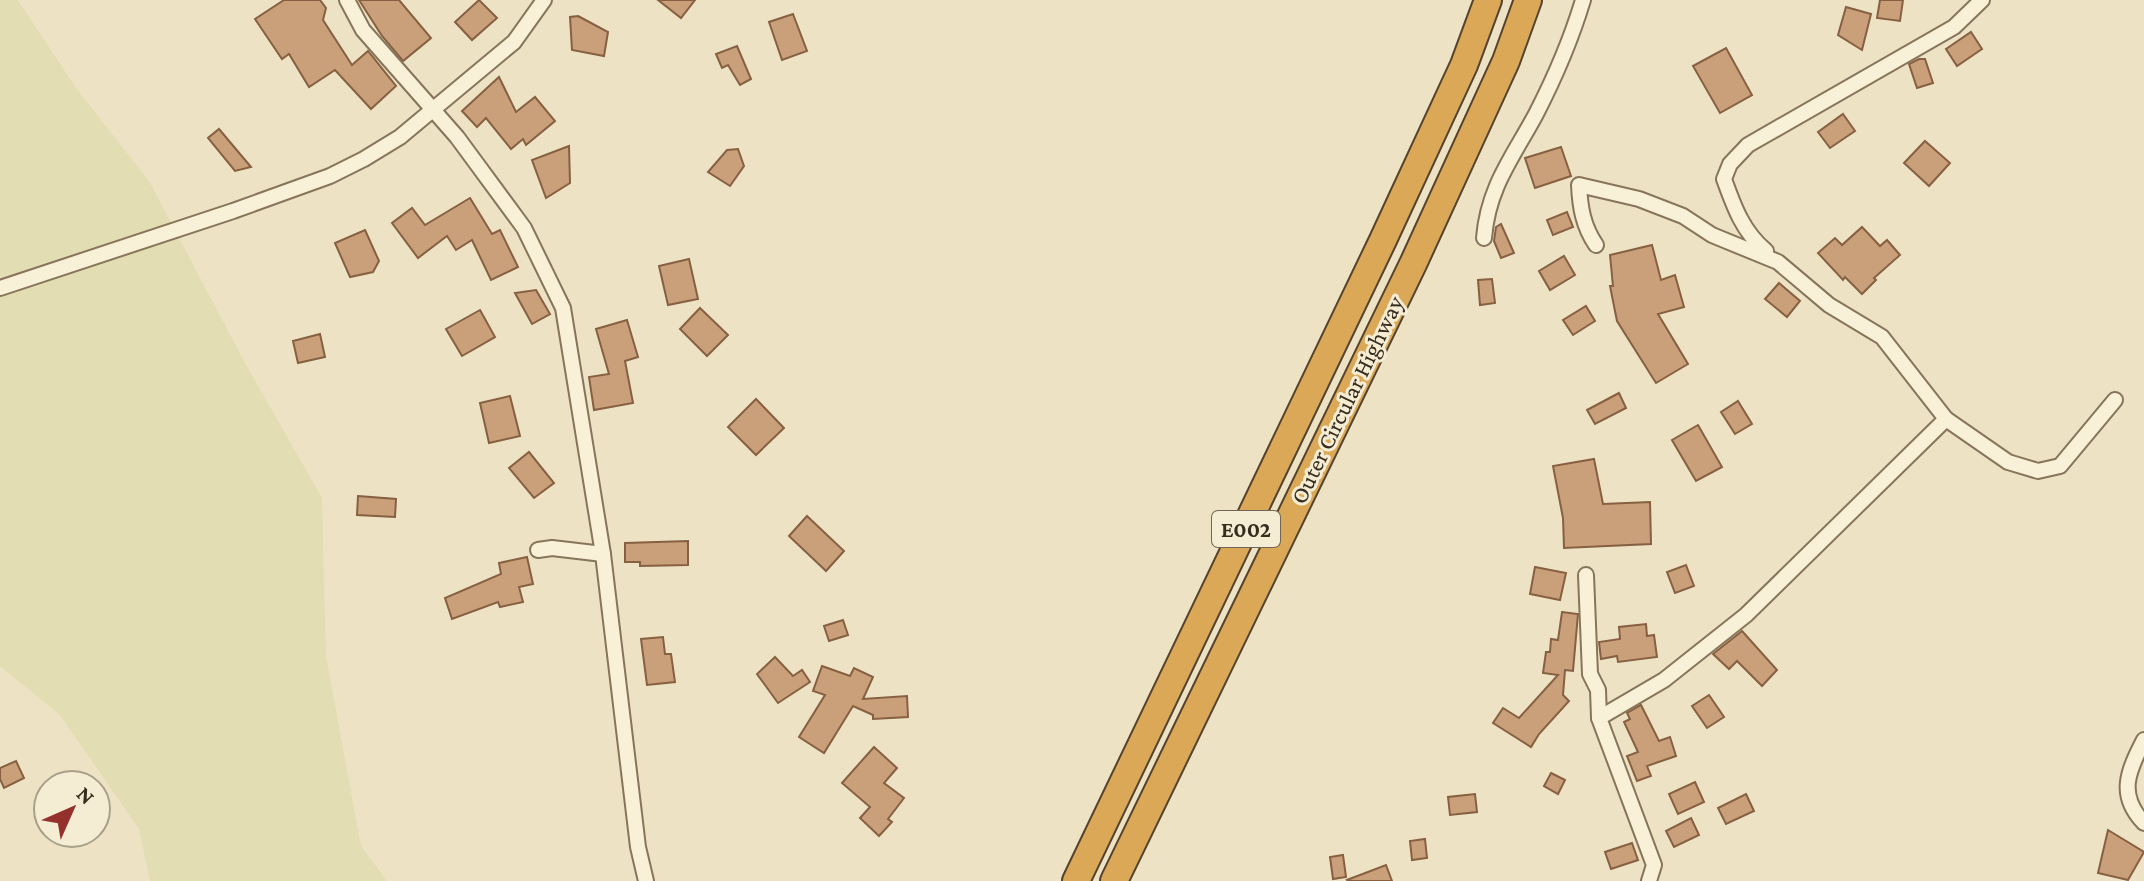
<svg xmlns="http://www.w3.org/2000/svg" width="2144" height="881" font-family="'Crimson Pro',serif">
<style>
.farmland{fill:#e2ddb2}
.building{fill:#caa07b;stroke:#866041;stroke-width:2}
.lines{fill:none;stroke-linecap:round;stroke-linejoin:round}
.street-casing{stroke:#87755b;stroke-width:18}
.highway-casing{stroke:#55432f;stroke-width:30}
.street{stroke:#f8f0d7;stroke-width:14}
.highway{stroke:#daa857;stroke-width:26}
.labels{text-anchor:middle;stroke-width:6;stroke-linejoin:round;paint-order:stroke}
.shield{fill:#f5edd3;stroke:#716655;stroke-width:2}
.shield-label{font-size:22px;font-weight:bold;fill:#382c1f}
.street-label{font-size:24px;fill:#382c1f;stroke:#f5edd3}
</style>
<rect width="100%" height="100%" fill="#ede3c4"/>
<polygon class="farmland" points="0,0 18,0 76,88 149,181 245,363 322,498 326,656 361,846 387,881 150,881 139,829 60,715 0,666"/>
<g class="building">
<polygon points="284,0 320,0 326,8 323,20 352,65 368,51 396,86 371,109 335,70 309,87 289,54 282,59 255,19"/>
<polygon points="359,0 399,0 431,38 403,61 382,36"/>
<polygon points="479,0 497,18 472,40 455,22"/>
<polygon points="658,0 695,0 681,18"/>
<polygon points="1880,0 1903,0 1900,21 1877,18"/>
<polygon points="1846,7 1871,14 1862,50 1838,35"/>
<polygon points="793,14 807,51 782,60 769,22"/>
<polygon points="578,16 608,32 604,56 572,50 570,17"/>
<polygon points="1971,32 1982,49 1957,66 1946,49"/>
<polygon points="737,46 751,79 740,85 728,65 722,68 716,54"/>
<polygon points="1726,48 1752,95 1720,113 1693,66"/>
<polygon points="1919,59 1925,59 1933,83 1917,88 1909,64"/>
<polygon points="499,77 516,112 535,97 555,121 526,145 523,139 511,149 486,118 477,127 462,111"/>
<polygon points="1843,114 1855,131 1830,148 1818,132"/>
<polygon points="219,129 251,167 235,171 208,138"/>
<polygon points="1925,141 1950,163 1929,186 1904,163"/>
<polygon points="569,146 570,183 546,198 532,160"/>
<polygon points="1561,147 1571,176 1535,188 1525,158"/>
<polygon points="738,149 744,166 730,186 708,172 727,150"/>
<polygon points="470,198 492,234 500,230 518,267 491,280 472,240 456,250 447,236 418,258 392,223 412,208 425,225"/>
<polygon points="1567,212 1573,227 1553,235 1547,220"/>
<polygon points="1501,224 1514,253 1501,258 1494,241 1496,227"/>
<polygon points="1862,227 1880,246 1887,240 1900,255 1874,278 1876,280 1862,294 1845,277 1843,280 1818,253 1835,238 1842,245"/>
<polygon points="365,230 379,261 373,272 350,277 335,243"/>
<polygon points="1652,245 1661,280 1675,275 1684,307 1658,314 1688,364 1656,383 1617,321 1610,286 1613,286 1610,255"/>
<polygon points="1564,256 1575,275 1550,290 1539,271"/>
<polygon points="689,259 698,299 668,305 659,266"/>
<polygon points="1492,279 1495,303 1480,305 1478,280"/>
<polygon points="1779,283 1800,301 1787,317 1765,299"/>
<polygon points="536,290 550,314 532,324 515,293"/>
<polygon points="1586,306 1595,321 1573,335 1563,320"/>
<polygon points="700,308 728,335 707,356 680,329"/>
<polygon points="480,310 495,337 462,356 446,329"/>
<polygon points="627,320 638,357 625,361 633,403 594,410 589,377 609,374 596,329"/>
<polygon points="320,334 325,357 298,363 293,341"/>
<polygon points="1619,393 1626,408 1595,424 1587,410"/>
<polygon points="510,396 520,436 489,443 480,403"/>
<polygon points="756,399 784,428 756,455 728,427"/>
<polygon points="1738,401 1752,424 1735,434 1721,412"/>
<polygon points="1698,425 1722,467 1696,481 1672,440"/>
<polygon points="529,452 554,483 534,498 509,468"/>
<polygon points="1594,459 1603,504 1650,502 1651,544 1564,548 1563,518 1553,466"/>
<polygon points="358,496 396,499 395,517 357,515"/>
<polygon points="807,516 844,551 826,571 789,536"/>
<polygon points="688,541 688,565 640,566 640,562 625,562 625,543"/>
<polygon points="527,557 533,584 519,587 523,602 500,607 498,602 452,619 445,598 501,574 499,563"/>
<polygon points="1686,565 1694,586 1675,593 1667,572"/>
<polygon points="1535,567 1566,573 1560,600 1530,594"/>
<polygon points="1562,612 1578,614 1573,671 1565,670 1563,695 1569,701 1539,734 1531,747 1493,723 1503,708 1519,718 1558,675 1543,673 1546,652 1550,652 1551,639 1558,640"/>
<polygon points="843,620 848,635 829,641 824,626"/>
<polygon points="1646,624 1647,636 1654,635 1657,657 1618,662 1617,656 1601,659 1599,642 1620,639 1619,627"/>
<polygon points="1742,631 1777,670 1762,686 1737,661 1729,669 1713,654"/>
<polygon points="663,637 665,654 671,654 675,682 647,685 641,639"/>
<polygon points="775,657 793,676 802,670 810,682 778,703 757,674"/>
<polygon points="822,666 850,676 854,668 873,677 863,699 907,696 908,717 873,719 873,715 853,706 824,753 799,737 825,695 813,691"/>
<polygon points="1709,695 1724,717 1707,728 1692,706"/>
<polygon points="1641,705 1659,741 1670,737 1676,756 1647,766 1651,776 1637,781 1627,756 1638,752 1624,722 1630,719 1627,713"/>
<polygon points="874,747 897,768 884,783 904,798 888,819 892,822 879,836 860,818 870,807 842,783"/>
<polygon points="16,761 24,778 4,788 0,779 0,768"/>
<polygon points="1551,773 1565,780 1558,794 1544,786"/>
<polygon points="1695,782 1704,802 1678,814 1669,794"/>
<polygon points="1475,794 1477,812 1450,815 1448,797"/>
<polygon points="1746,794 1754,811 1726,824 1718,808"/>
<polygon points="1691,818 1699,835 1674,847 1666,831"/>
<polygon points="2108,830 2144,852 2128,880 2098,873"/>
<polygon points="1425,839 1427,858 1412,860 1410,841"/>
<polygon points="1632,843 1638,860 1611,869 1605,852"/>
<polygon points="1343,855 1346,877 1333,879 1330,857"/>
<polygon points="1386,865 1392,881 1348,881 1347,880"/>
</g>
<g class="lines">
<defs>
<g id="street">
<polyline points="347,0 363,30 457,137 524,228 563,308 603,554 638,847 646,881"/>
<path d="M1484,238C1488,187 1513,157 1536,114C1555,77 1571,40 1583,0"/>
<path d="M1596,245C1583,226 1580,207 1579,185L1639,199L1683,216L1712,235L1778,262L1829,305L1882,337L1946,419L2008,462L2038,471L2060,466L2115,400"/>
<path d="M1766,251C1743,232 1734,207 1724,179L1730,164L1748,145L1954,27L1982,0"/>
<polyline points="0,288 233,211 330,176 364,159 400,137 514,42 544,0"/>
<polyline points="538,550 552,548 603,554"/>
<polyline points="1586,575 1590,674 1598,690 1599,718"/>
<path d="M2144,740C2128,771 2117,795 2144,823"/>
<polyline points="1649,881 1654,865 1599,718 1664,680 1746,615 1946,419"/>
</g>
<g id="highway">
<polyline points="1076,881 1383,240 1464,65 1488,0"/>
<polyline points="1114,881 1413,264 1506,61 1528,0"/>
</g>
</defs>
<use href="#street" class="street-casing"/>
<use href="#highway" class="highway-casing"/>
<use href="#street" class="street"/>
<use href="#highway" class="highway"/>
</g>
<g class="labels">
<rect class="shield" x="1212" y="511" width="68" height="36" rx="6"/>
<g class="shield-label">
<text x="1246" y="537">E002</text>
</g>
<g class="street-label">
<text transform="translate(1347 400) rotate(-64)" y="8">Outer Circular Highway</text>
</g>
</g>
<g transform="translate(72 809) rotate(45)"><circle r="38" fill="#f5edd3" stroke="#a9a08b" stroke-width="2"/>
<path d="M0-6L14 30L0 20L-14 30Z" fill="#95312c"/>
<text y="-12" font-size="22" font-weight="bold" text-anchor="middle" fill="#382c1f">N</text>
</g>
</svg>
